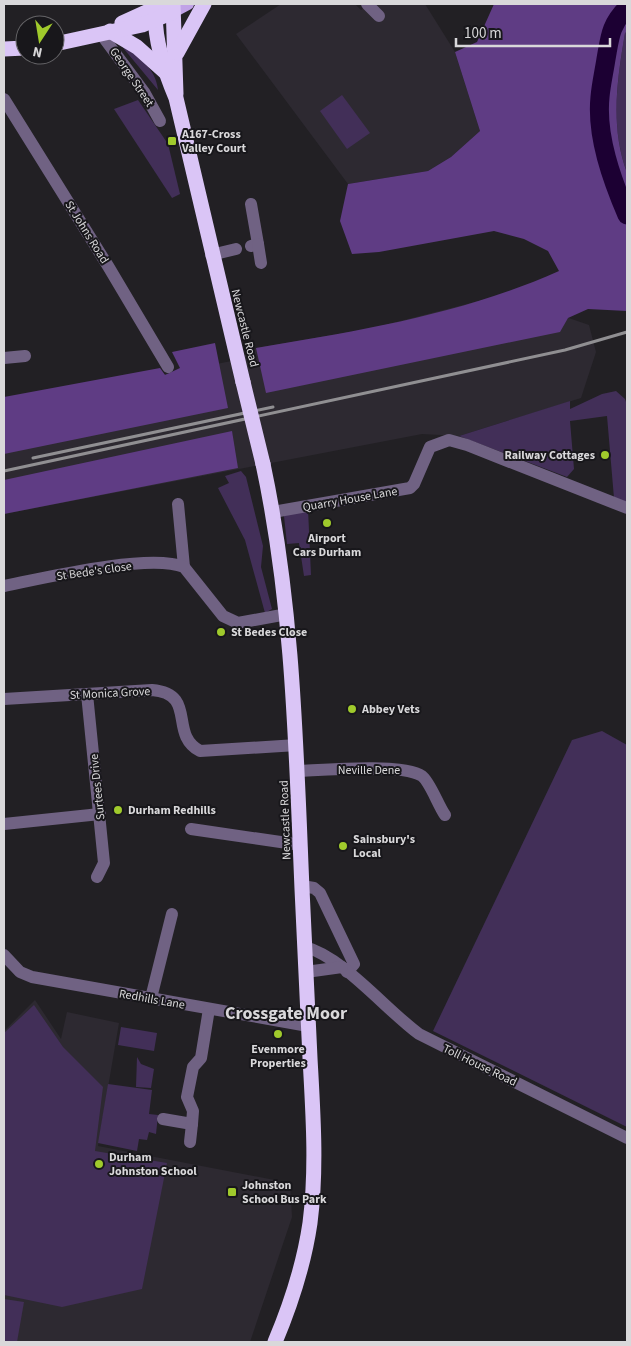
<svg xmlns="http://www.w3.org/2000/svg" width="631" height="1346" font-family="'Source Sans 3',sans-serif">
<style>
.built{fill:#2d2931}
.green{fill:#422f58}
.forest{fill:#5f3c84}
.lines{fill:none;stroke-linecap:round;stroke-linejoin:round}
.river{stroke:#1c0033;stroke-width:19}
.minor{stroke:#706283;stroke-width:12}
.major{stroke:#c1a3e7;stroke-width:12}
.highway{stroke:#dac5f6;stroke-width:15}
.rail{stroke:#908f92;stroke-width:3}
.highway-bridge{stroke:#dac5f6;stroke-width:15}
.poi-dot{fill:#a0ca2c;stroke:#18171b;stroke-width:2}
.labels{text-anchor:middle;stroke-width:4;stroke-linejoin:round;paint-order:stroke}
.street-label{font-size:12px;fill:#d9d8da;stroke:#18171b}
.poi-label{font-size:12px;font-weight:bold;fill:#d9d8da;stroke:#18171b;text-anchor:start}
.district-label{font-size:18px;font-weight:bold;fill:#d9d8da;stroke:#18171b}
</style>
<rect width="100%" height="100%" fill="#222024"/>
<g class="built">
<polygon points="281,4 355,4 361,10 369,4 425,4 455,52 480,131 451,157 428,171 348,184 236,34"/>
<polygon points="502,295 589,325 596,352 581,398 459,436 422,434 4,514 4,405 237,360 256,348 373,328"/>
<polygon points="35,1000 61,1039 67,1012 119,1023 98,1146 290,1183 292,1217 250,1342 4,1342 4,1031"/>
</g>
<g class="green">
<path d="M627,32V173C610,127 617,80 625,33Z"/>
<path d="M122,44C138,57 156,68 158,90L124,49Z"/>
<polygon points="342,95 370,133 347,149 320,111"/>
<polygon points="138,100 168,144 180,194 172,198 114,109"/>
<polygon points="616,391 625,399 627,405 627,502 614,498 607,416 570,421 574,469 567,477 459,436 570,401 570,409 602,394"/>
<polygon points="241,471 246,477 263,546 261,567 272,609 265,613 245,540 218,488 229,483 225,476"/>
<polygon points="308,509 311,575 304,576 299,543 287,544 284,516"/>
<polygon points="602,731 627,745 627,1127 433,1031 572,740"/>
<polygon points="34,1005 63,1047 103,1087 95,1151 167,1163 142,1289 62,1307 4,1295 4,1033"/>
<polygon points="121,1027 157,1033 154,1051 118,1045"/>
<polygon points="137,1057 141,1064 154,1069 151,1088 136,1087"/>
<polygon points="108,1084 152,1090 149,1114 158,1115 156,1134 149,1132 147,1140 139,1139 137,1151 98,1143"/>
<polygon points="4,1299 24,1302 17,1342 4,1342"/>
</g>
<g class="forest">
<path d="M494,4H627V32L625,33C617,80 610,127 627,173V311L588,309L568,318L560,332L266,393L256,348C359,331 463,314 559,271L548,251L524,239L494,231L379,252L352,254L340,221L348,184L428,171L451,157L480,131L455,52L477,42Z"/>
<polygon points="215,343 228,408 4,454 4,397 160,368 165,375 180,368 172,352"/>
<polygon points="232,431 238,468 4,514 4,480"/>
</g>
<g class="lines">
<path class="river" d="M627,8C610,25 610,37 606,59C604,72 601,85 600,97C596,136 612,180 627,215"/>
<g class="minor">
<polyline points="367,4 379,16"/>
<polyline points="101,34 144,92 160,121"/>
<polyline points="4,99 108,266 168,367"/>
<polyline points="251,204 258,244 251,246"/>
<polyline points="258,244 261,263"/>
<polyline points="211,255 236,249"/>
<polyline points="4,358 25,356"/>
<polyline points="178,504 184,567"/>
<polyline points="273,512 410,488 414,484 430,447 449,440 467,445 627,508"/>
<path d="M4,586C44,578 149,553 184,567L223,616L238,623L287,614"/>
<polyline points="87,694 104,863 97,877"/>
<path d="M4,699L152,690C198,694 168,734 200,751L297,745"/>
<path d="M299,771C323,770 404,763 422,776C430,782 438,805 445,815"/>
<polyline points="4,824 100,814"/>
<polyline points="191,829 301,845"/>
<polyline points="302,886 314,888 320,893 354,964 347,972"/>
<path d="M305,947C343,957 385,1009 419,1034L627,1138"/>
<polyline points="4,955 20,972 32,977 308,1026"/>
<polyline points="306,972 342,967"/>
<polyline points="151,998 172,914"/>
<polyline points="163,1119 192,1124 193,1111 187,1097 193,1067 201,1058 209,1009"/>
<polyline points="190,1142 192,1124"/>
</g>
<polyline class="major" points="173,12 188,4"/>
<g class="highway">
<path d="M156,4C152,35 164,70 176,98L243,382"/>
<polyline points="173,4 176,94"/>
<polyline points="122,23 164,4"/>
<polyline points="110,31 137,47 165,72"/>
<polyline points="55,44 142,25 173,12"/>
<polyline points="4,49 25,48"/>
<polyline points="177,53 204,4"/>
<path d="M263,464C293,604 296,746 302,889C305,945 307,1002 310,1058C313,1113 317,1168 310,1223C304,1264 291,1304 275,1342"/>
</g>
<g class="rail">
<polyline points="33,458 273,407"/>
<polyline points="4,471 565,350 627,332"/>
</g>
<polyline class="highway-bridge" points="243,382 263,464"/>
</g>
<g class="poi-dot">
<rect x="167" y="136" width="10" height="10" rx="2.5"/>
<circle cx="605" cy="455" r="5"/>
<circle cx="327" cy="523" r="5"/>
<circle cx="221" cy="632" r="5"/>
<circle cx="352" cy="709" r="5"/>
<circle cx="118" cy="810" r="5"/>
<circle cx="343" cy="846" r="5"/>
<circle cx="278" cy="1034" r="5"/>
<circle cx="99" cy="1164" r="5"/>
<rect x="227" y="1187" width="10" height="10" rx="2.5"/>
</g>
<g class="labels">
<g class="street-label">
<text transform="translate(132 77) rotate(56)" y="4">George Street</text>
<text transform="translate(87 232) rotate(58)" y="4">St Johns Road</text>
<text transform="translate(245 328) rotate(76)" y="4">Newcastle Road</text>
<text transform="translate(350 499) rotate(-10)" y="4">Quarry House Lane</text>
<text transform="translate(94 571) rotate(-8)" y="4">St Bede's Close</text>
<text transform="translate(110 693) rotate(-3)" y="4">St Monica Grove</text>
<text x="369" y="774">Neville Dene</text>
<text transform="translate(97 787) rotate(-96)" y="4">Surtees Drive</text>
<text transform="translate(285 820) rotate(-92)" y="4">Newcastle Road</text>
<text transform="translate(152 999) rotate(10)" y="4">Redhills Lane</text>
<text transform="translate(480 1065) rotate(26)" y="4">Toll House Road</text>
</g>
<g class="poi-label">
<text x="182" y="138">A167-Cross<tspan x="182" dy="14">Valley Court</tspan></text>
<text x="595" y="459" text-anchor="end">Railway Cottages</text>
<text x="327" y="542" text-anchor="middle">Airport<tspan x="327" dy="14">Cars Durham</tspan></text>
<text x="231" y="636">St Bedes Close</text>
<text x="362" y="713">Abbey Vets</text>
<text x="128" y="814">Durham Redhills</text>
<text x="353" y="843">Sainsbury's<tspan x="353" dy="14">Local</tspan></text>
<text x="278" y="1053" text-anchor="middle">Evenmore<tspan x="278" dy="14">Properties</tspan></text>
<text x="109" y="1161">Durham<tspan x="109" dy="14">Johnston School</tspan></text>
<text x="242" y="1189">Johnston<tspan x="242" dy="14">School Bus Park</tspan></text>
</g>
<g class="district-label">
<text x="286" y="1019">Crossgate Moor</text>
</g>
</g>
<rect width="631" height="1346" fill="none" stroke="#d9d8da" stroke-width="10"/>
<g transform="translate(40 40) rotate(192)"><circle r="24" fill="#18171b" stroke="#656467"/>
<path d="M0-4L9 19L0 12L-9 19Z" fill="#a0ca2c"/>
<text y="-8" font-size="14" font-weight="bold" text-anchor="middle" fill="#d9d8da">N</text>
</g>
<path d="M456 38v8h154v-8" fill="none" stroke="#d9d8da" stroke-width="2.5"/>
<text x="464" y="38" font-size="15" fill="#d9d8da" stroke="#18171b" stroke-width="4" paint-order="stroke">100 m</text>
</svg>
